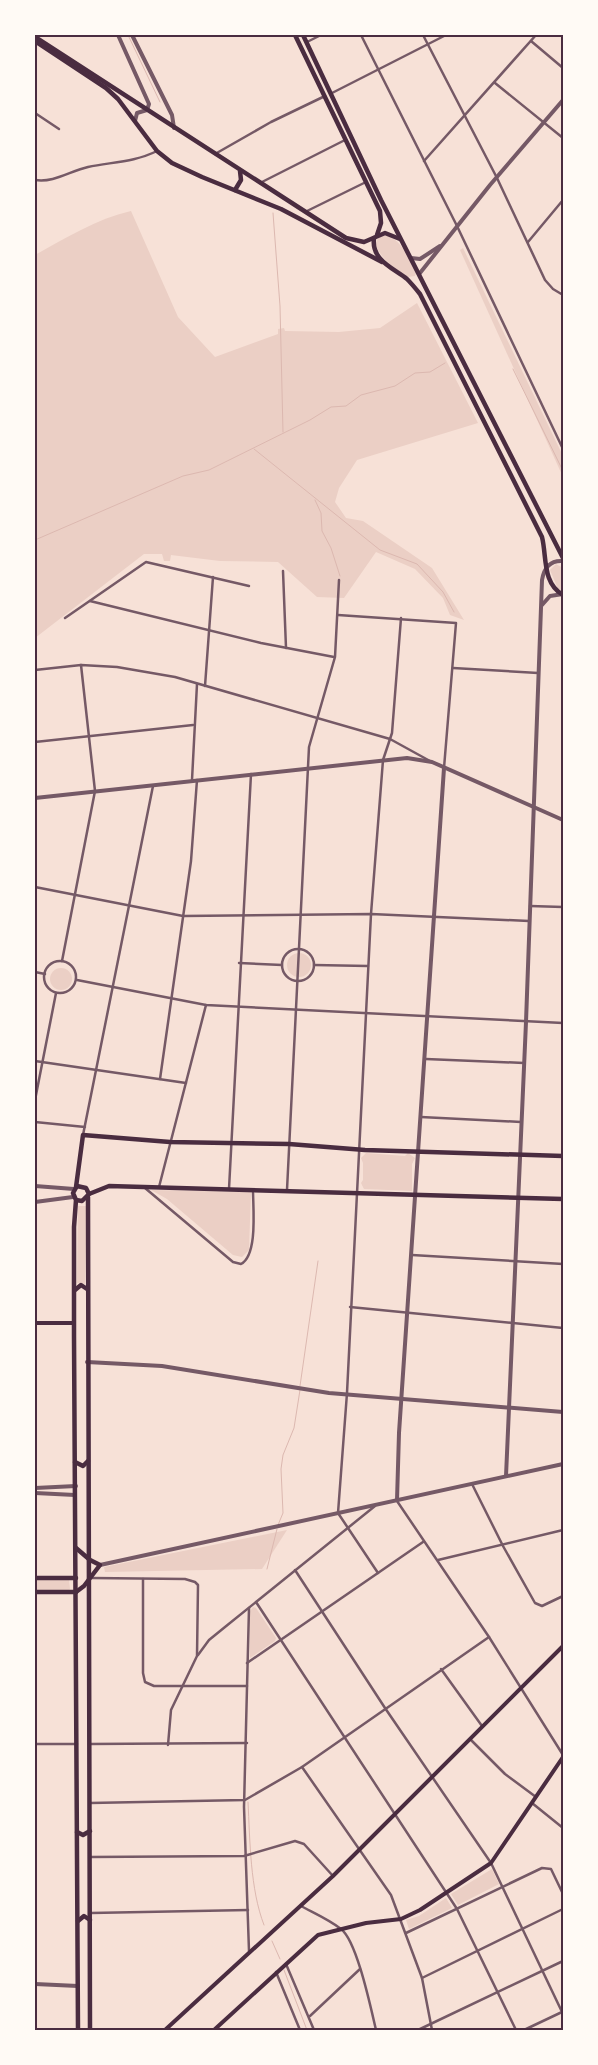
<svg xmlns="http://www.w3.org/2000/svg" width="598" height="2065" font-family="'Times New Roman',serif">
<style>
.green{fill:#ebcfc5}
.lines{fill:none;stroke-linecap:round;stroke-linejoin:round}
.stream{stroke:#dcb8b0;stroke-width:1}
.minor{stroke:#755966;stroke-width:2.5}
.tertiary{stroke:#755966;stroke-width:4}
.secondary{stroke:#4a2c40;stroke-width:4}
.primary{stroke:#4a2c40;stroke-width:4.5}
.neatline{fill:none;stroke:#4a2c40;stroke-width:2}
</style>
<rect width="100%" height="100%" fill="#f7e1d7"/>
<g class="green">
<path d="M131,211L178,317L215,357L278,334V329L284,328L285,331L339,332L380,328L417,303L478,423L357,460L339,488L335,502L346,518L363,521L432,568L464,620L450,615L443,598L415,569L376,552L344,598L317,597L278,562L220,561L171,555L170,561H164L162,554H144L35,638V255C66,238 96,219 131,211Z"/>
<path d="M384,235C401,238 410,259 416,273L415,276L408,277C393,267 382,260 375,244L379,237Z"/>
<polygon points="463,248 563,456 563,477 460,250"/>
<polygon points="556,564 563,568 563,591 558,589 550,570"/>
<circle cx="299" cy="965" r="12"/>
<circle cx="61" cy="979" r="11"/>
<polygon points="366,1153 405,1156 408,1153 415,1158 412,1164 412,1191 364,1189 361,1183 363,1180 363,1163 361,1158"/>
<polygon points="151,1190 251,1192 249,1250 242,1257 233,1255 167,1199"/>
<polygon points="78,1206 87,1206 85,1284 77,1283"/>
<polygon points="287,1530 262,1569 105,1572 104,1567"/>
<polygon points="35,1580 69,1580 70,1589 68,1592 35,1592"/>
<polygon points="253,1607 256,1608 276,1638 275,1641 250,1658 250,1611"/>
<polygon points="492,1869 499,1884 458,1905 451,1894"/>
<polygon points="446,1898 452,1908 409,1929 406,1920 419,1916"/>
</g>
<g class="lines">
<g class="stream">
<polyline points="128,35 160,102"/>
<polyline points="273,213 280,306 283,432"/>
<polyline points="513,369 563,471"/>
<polyline points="254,449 380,550 417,564 443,592 454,612"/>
<polyline points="315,500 321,513 322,531 331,548 340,576"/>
<polyline points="35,540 183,476 209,470 310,420 331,407 346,406 361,395 395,386 415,373 430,372 445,363"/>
<polyline points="300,1386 318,1261"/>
<polyline points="278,1525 283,1513 281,1469 283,1455 294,1428 300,1390"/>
<polyline points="267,1569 277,1529"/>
<path d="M248,1802C250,1840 250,1889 264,1925"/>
<polyline points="272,1941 280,1959"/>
<polyline points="284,1970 307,2030"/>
</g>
<g class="minor">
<polyline points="361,35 457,226 563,449"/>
<polyline points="423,35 497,178 545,280 553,289 563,295"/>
<polyline points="531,41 563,68"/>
<polyline points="307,42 321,35"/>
<polyline points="495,83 563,138"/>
<polyline points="332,93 446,35"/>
<polyline points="35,113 59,129"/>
<polyline points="215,154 271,122 325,96"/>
<polyline points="424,161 536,35"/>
<path d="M35,180C54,183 70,171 88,167C112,162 135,162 157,151"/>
<polyline points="260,183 345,140"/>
<polyline points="307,211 366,182"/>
<polyline points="528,242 563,200"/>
<polyline points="283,571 286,648"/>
<polyline points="90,601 261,643 334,657"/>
<polyline points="338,615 456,623 444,768"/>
<polyline points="65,618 146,562 249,586"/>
<polyline points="453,668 538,673"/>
<polyline points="35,670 81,665 117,667 175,677 390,739 430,761"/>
<polyline points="205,686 213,577"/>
<polyline points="35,742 193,725"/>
<polyline points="192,780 197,684"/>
<polyline points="35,887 183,916 371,914 529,921"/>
<polyline points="530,906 563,907"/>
<circle cx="298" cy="965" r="16"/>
<polyline points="62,961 95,791 81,665"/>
<circle cx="60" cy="977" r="16"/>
<polyline points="239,963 282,965"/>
<polyline points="314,965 368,966"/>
<polyline points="35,972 45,974"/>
<polyline points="77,980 206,1005 563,1023"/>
<polyline points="426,1059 524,1063"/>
<polyline points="35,1061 186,1083"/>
<polyline points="160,1079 191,861 197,780"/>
<polyline points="35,1100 56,993"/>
<polyline points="421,1117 521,1122"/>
<polyline points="35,1122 85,1127"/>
<polyline points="83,1135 153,786"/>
<polyline points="159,1187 206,1005"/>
<path d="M145,1188L233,1262L241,1264C258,1255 253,1208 253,1190"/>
<polyline points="229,1189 251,774"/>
<polyline points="287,1190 309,747 335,657 339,580"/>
<polyline points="412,1255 563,1264"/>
<polyline points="350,1307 563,1328"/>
<polyline points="472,1484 503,1546 535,1603 542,1606 563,1596"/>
<polyline points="397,1501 489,1637 563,1755"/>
<polyline points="438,1560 563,1530"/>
<polyline points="295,1570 385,1708 491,1863 563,2014"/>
<polyline points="378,1573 338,1513 347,1393 371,914 383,760 392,733 401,618"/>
<polyline points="92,1578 185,1579 195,1582 198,1585 197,1656 171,1710 168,1745"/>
<polyline points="143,1579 143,1673 145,1682 154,1686 247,1686"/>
<polyline points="256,1602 457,1909 516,2030"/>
<polyline points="249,1608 244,1807 249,1951"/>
<polyline points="198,1655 209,1640 225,1627 375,1506"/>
<polyline points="247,1663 423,1542"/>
<polyline points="441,1669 482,1726"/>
<polyline points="470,1739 505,1774 536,1797"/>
<polyline points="35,1744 77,1744"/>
<polyline points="89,1744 247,1743"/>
<polyline points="302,1767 391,1895 422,1978 432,2030"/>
<polyline points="90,1803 245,1800 302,1767 489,1637"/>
<polyline points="532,1803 563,1828"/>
<polyline points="90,1857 244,1856 295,1841 304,1844 333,1876"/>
<path d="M301,1906C314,1913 330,1920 341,1929C357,1941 371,2009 376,2030"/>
<polyline points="91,1913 248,1910"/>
<polyline points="406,1933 542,1868 551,1869 563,1894"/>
<polyline points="286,1964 314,2030"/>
<polyline points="276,1972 300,2030"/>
<polyline points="422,1978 563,1909"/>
<polyline points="310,2016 360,1969"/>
<polyline points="418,2030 563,1961"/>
<polyline points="524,2030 562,2012"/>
</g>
<g class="tertiary">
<polyline points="118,35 149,104 147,110 137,113 135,121"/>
<polyline points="132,35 172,115 174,128"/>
<polyline points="411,258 420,259 440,246"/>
<polyline points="420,273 490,185 563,100"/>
<polyline points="542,605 550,596 563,594"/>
<polyline points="35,798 407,758 432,762 563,820"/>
<polyline points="35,1186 74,1189"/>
<polyline points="35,1202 73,1197"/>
<polyline points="87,1362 162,1366 329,1393 563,1412"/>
<path d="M506,1476L526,1022L542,580C544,568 550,560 563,561"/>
<polyline points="35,1488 76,1486"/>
<polyline points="35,1493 75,1495"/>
<polyline points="397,1500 399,1433 444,768"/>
<polyline points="100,1565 563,1464"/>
<polyline points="35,1984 78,1986"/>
</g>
<g class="secondary">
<polyline points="35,1323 74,1323"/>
<polyline points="165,2030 333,1876 563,1646"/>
<polyline points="214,2030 318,1935 366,1923 401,1919 420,1910 491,1863 563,1757"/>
</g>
<g class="primary">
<polyline points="295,35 380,211 381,223 377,235"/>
<polyline points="303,35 381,200 563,558"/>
<polyline points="35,37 346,238 364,242 385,233 400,239"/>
<polyline points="35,41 106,88 118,99 157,151 172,163 202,177 281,209 382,262"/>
<polyline points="235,190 241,180 240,171"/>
<path d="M374,238C371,260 393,268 407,279C412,284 416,289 420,294L542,537C547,557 542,583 563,595"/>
<polyline points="76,1187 83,1135 170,1142 289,1144 365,1150 563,1156"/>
<polyline points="89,1194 109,1186 563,1199"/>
<polyline points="88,1197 90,2030"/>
<polyline points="76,1200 82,1201 89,1194 86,1188 77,1186 73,1193 76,1200 74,1227 74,1336 78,2030"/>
<polyline points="75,1290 81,1285 87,1289"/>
<polyline points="75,1462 83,1466 88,1461"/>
<polyline points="76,1548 90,1560 100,1565 84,1586 76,1592"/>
<polyline points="35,1578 76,1578"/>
<polyline points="35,1592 76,1592"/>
<polyline points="77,1832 83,1835 90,1831"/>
<polyline points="78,1921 84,1916 90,1920"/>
</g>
</g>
<rect width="598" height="2065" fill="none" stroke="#fffaf5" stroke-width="72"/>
<rect x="36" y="36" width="526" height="1993" class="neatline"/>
</svg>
